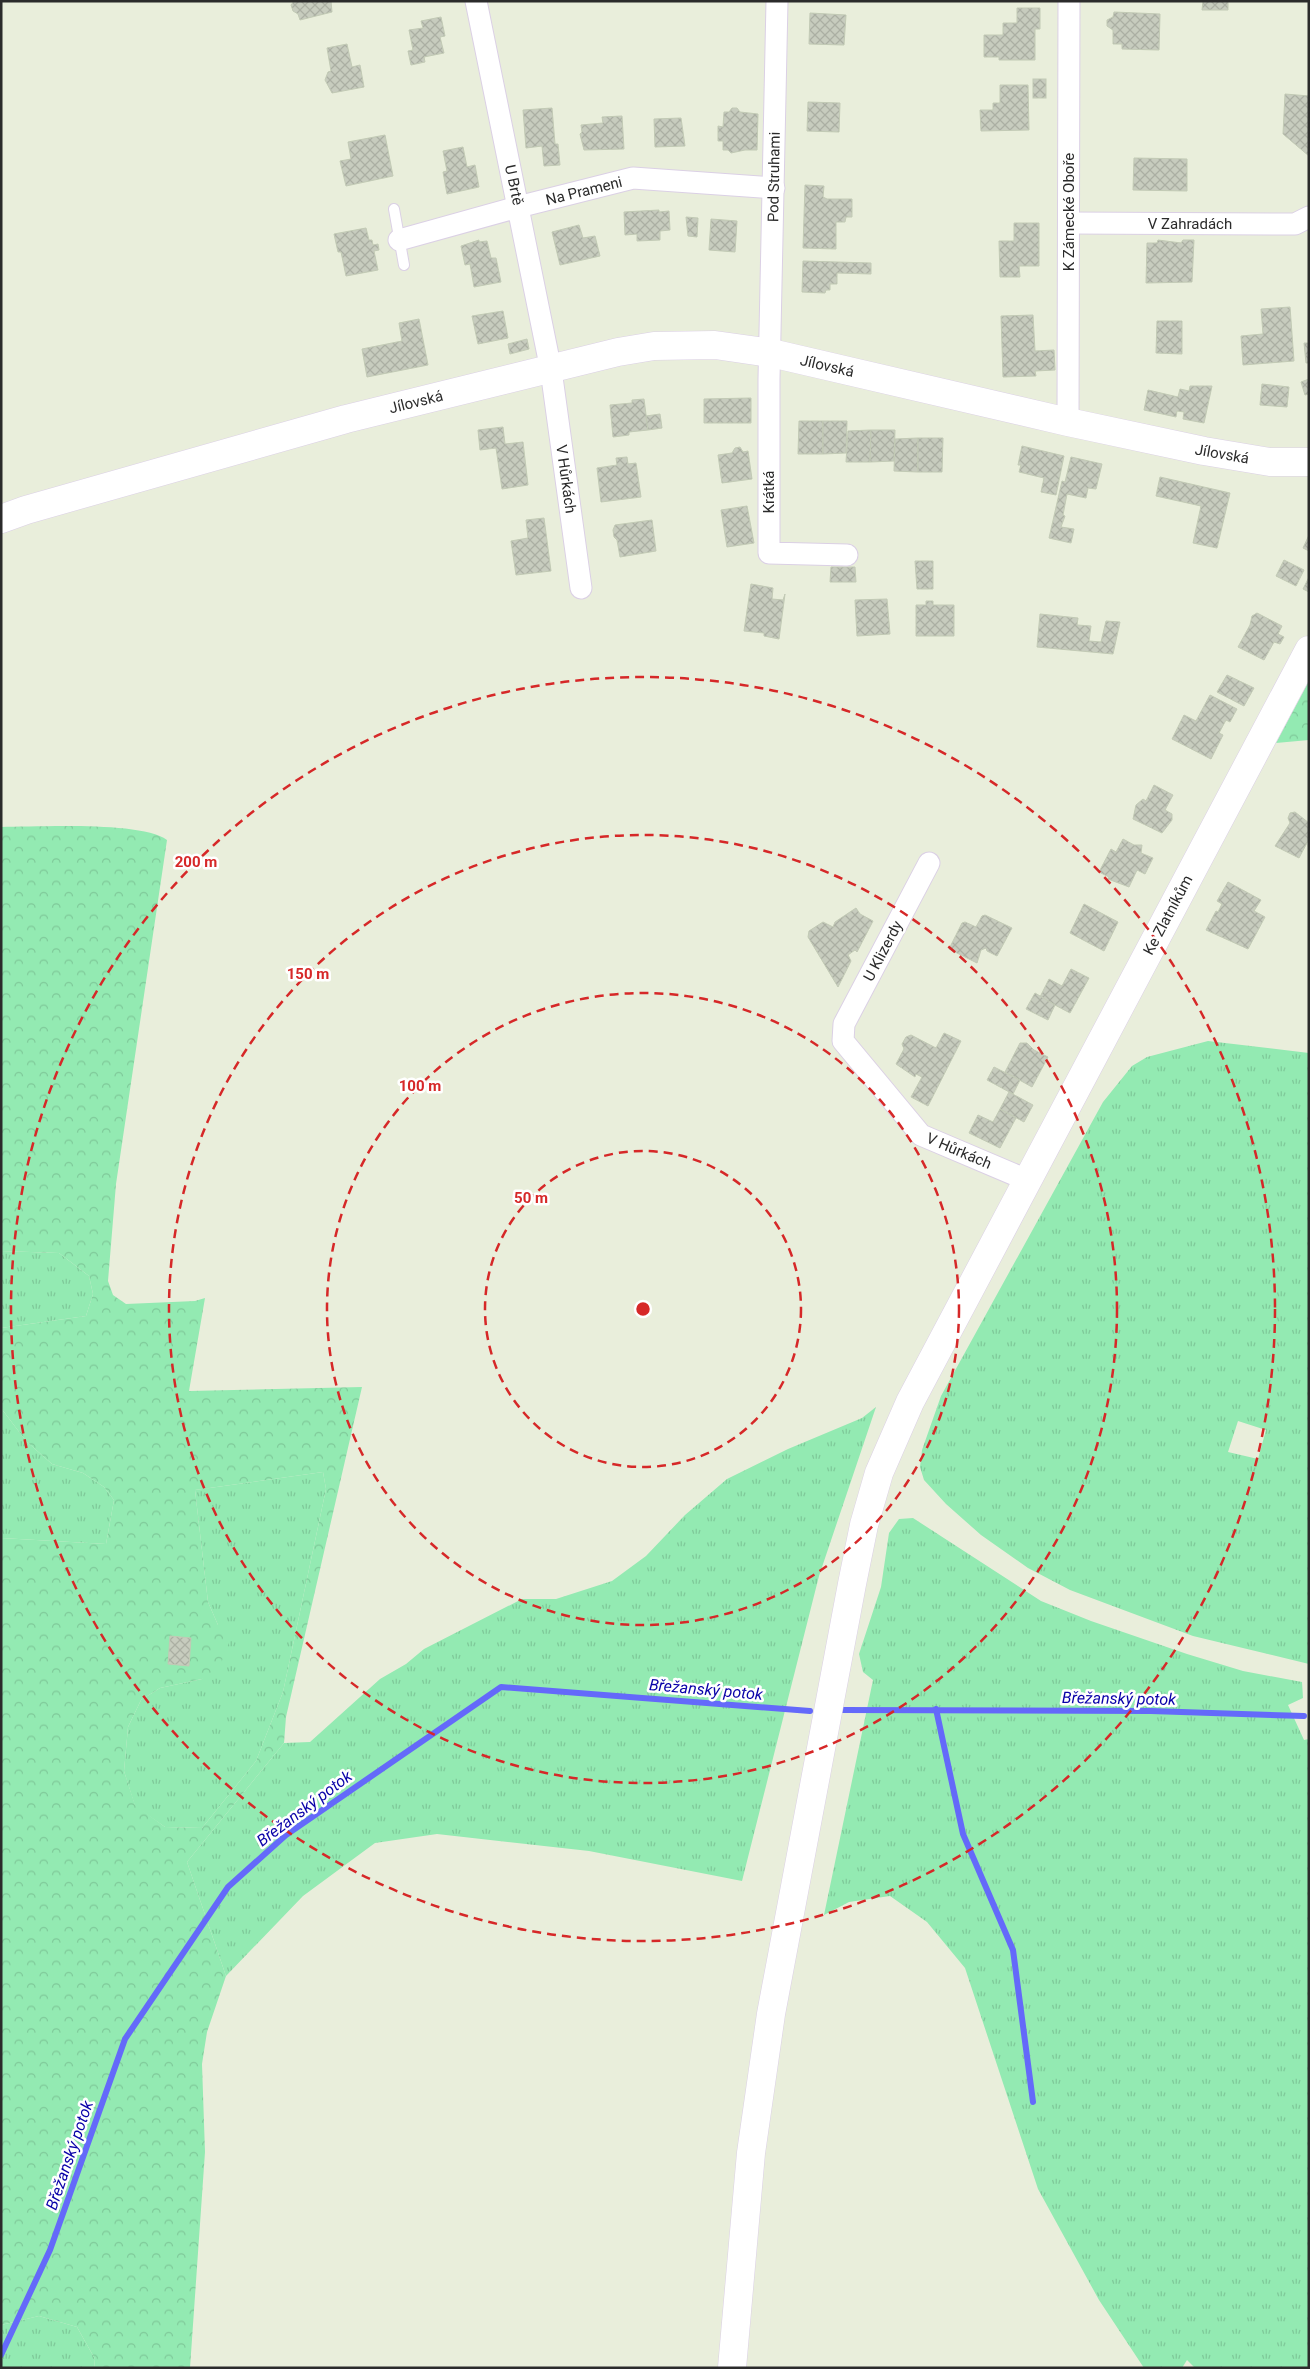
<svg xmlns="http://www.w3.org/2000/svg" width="1310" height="2369" font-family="Roboto,sans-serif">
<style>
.grass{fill:url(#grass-tufts);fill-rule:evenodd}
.forest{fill:url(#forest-crowns);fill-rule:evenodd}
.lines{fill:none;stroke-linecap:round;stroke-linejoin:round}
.stream{stroke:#6469fa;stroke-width:6}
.building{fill:url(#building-cross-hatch);stroke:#c2cab5}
.lane-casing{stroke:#dbd0e5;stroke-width:12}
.street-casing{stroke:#dbd0e5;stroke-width:23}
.secondary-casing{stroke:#dbd0e5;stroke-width:29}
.lane{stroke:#fff;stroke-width:10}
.street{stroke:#fff;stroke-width:21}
.secondary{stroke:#fff;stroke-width:28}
.ring{fill:none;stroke:#d62828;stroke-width:2.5;stroke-dasharray:9 6}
.labels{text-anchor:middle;stroke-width:5;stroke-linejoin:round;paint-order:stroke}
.street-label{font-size:15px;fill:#2b2b2b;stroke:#fff}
.water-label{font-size:16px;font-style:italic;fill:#0901a8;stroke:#fff}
.centre{fill:#d62828;stroke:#fff;stroke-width:2.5}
.ring-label{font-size:15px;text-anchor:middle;font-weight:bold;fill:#d62828;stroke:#fff;stroke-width:5;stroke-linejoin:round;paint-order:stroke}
</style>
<defs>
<pattern id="grass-tufts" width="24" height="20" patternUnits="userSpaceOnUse" patternTransform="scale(1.25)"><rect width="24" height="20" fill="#93eab2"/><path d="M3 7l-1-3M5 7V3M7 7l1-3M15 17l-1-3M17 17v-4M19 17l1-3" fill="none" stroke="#7fc999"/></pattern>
<pattern id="forest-crowns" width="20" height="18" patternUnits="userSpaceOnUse" patternTransform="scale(1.25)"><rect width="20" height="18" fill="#93eab2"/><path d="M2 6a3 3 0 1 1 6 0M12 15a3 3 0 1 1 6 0" fill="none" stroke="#7fc999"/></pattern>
<pattern id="building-cross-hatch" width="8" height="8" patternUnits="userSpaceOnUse" patternTransform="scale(1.25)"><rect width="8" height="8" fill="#c7ccbe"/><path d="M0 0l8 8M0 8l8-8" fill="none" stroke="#abafa3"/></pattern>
</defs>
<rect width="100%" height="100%" fill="#e9eedb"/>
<g class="grass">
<path d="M1208,1041L1309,1053V1664L1193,1636L1070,1590L1028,1568L981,1535L946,1504L924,1480L920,1467L922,1450L941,1396L1103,1102L1132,1066L1147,1057ZM1238,1421L1266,1430L1258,1459L1228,1452Z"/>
<polygon points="1,1251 59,1253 89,1276 93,1294 86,1316 1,1328"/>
<polygon points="876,1407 819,1576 742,1881 589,1851 437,1834 375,1843 303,1896 226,1976 187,1862 284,1743 310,1742 380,1679 406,1664 424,1649 522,1599 556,1599 612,1581 646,1556 685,1515 727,1479 788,1449 862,1418"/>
<polygon points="1,1408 26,1441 52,1464 83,1473 104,1487 114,1500 106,1544 1,1538"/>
<polygon points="323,1472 326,1489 283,1692 256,1761 202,1828 165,1827 135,1806 124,1771 128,1727 141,1700 160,1688 202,1679 218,1625 208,1602 195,1490"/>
<polygon points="913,1518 1041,1601 1091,1621 1187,1654 1243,1671 1302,1682 1303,1698 1288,1705 1304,1740 1309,1739 1309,2368 1195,2368 1187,2360 1182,2368 1144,2368 1099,2300 1038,2189 965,1968 927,1922 890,1896 849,1902 824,1915 873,1680 863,1672 859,1654 881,1587 889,1533 899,1519"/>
<polygon points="39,2316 77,2327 95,2359 94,2368 1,2368 1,2325"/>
</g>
<g class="forest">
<polygon points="1309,681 1309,740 1276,743"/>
<path d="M1,827C38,827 141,821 167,840L116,1184L108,1281L113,1295L126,1304L195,1301L205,1298L189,1391L362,1387L286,1717L284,1743L187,1862L226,1976L207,2032L202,2064L205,2152L190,2368H94L95,2359L77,2327L39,2316L1,2325V1538L106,1544L114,1500L104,1487L83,1473L52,1464L26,1441L1,1408V1328L86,1316L93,1294L89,1276L59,1253L1,1251ZM323,1472L326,1489L283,1692L256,1761L202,1828L165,1827L135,1805L124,1771L128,1727L141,1700L160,1688L202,1679L220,1666L231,1637L218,1625L208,1602L195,1490Z"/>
</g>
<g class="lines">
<g class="stream">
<polyline points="936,1709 963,1834 1013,1950 1033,2102"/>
<polyline points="843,1710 1151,1711 1304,1716"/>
<polyline points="1,2355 50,2250 125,2039 228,1887 286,1835 501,1687 810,1711"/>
</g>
</g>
<g class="building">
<polygon points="294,1 331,1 332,12 300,20 298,14 293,11 291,5"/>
<polygon points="1203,1 1228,1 1228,10 1202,10"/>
<polygon points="1017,8 1040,8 1040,29 1035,29 1035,60 999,60 999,57 984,57 984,35 1003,35 1003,23 1017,23"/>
<polygon points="1114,12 1160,14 1159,50 1122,49 1122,44 1113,44 1113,30 1107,26 1107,20 1113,17"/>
<polygon points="810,13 846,15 844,45 809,44"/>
<polygon points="441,17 445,36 440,37 444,53 424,57 425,62 411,65 408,51 413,50 409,30 423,28 421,21"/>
<polygon points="347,44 352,67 360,65 364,87 332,93 325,80 328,72 331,71 327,48"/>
<rect x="1033" y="79" width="13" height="19"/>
<polygon points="1000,85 1028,85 1029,130 981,131 980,110 993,110 993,103 1000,103"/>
<polygon points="1285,94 1309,96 1309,156 1283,134"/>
<polygon points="808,102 840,103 839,132 807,131"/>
<polygon points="552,108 555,144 558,144 560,165 544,166 542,146 526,148 523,110"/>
<polygon points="732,108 737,108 740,112 758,114 757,150 745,150 731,153 728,150 723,150 723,141 718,141 718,126 723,127 724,112 729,112"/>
<polygon points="622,116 624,149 584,150 580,134 582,132 581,125 603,123 602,117"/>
<polygon points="681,118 685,146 655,147 654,119"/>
<polygon points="385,135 393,176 346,186 340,161 351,159 348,142"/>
<polygon points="463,147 467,167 475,165 479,187 447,194 443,172 447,171 443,151"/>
<polygon points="1134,158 1187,159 1187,191 1133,190"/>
<polygon points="805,185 824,186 823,197 827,199 852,199 852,217 846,217 845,222 836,222 836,249 803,248"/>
<polygon points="659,210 659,212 669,211 670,230 660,231 660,240 637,241 637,234 625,235 624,212"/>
<polygon points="686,217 698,218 697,237 688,236"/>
<polygon points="711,219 737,221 735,252 709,250"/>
<polygon points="1014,223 1039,223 1039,266 1019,266 1020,277 1000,277 999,241 1014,241"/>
<polygon points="579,225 583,238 595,236 600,256 560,265 552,232"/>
<polygon points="366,228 369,240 372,240 373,245 378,244 379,250 374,251 378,270 346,276 341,252 338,252 334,234"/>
<polygon points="479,240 479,242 487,241 491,258 496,258 501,282 474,287 470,264 465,265 461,246"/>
<polygon points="1158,240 1181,243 1183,240 1194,240 1192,282 1146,283 1147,243 1157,243"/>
<polygon points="803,261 871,263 871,274 837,273 837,284 830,284 830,290 826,290 825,293 802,292"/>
<polygon points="1290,307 1294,361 1243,365 1241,336 1263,334 1261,309"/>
<polygon points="503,311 508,338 478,344 472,316"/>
<polygon points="1033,315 1035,351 1054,350 1055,370 1035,371 1036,376 1003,377 1001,316"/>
<polygon points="419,319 428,365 367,377 362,349 402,341 399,323"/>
<polygon points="1157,321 1182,321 1182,354 1156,353"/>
<polygon points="527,339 529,349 510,354 508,344"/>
<polygon points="1304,343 1309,343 1309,363 1306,363"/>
<polygon points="1309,379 1309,394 1305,395 1301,382"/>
<polygon points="1262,384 1289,387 1287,407 1260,405"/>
<polygon points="1190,386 1212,386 1204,423 1183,419 1184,412 1177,411 1176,417 1144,410 1148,390 1178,397 1180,389 1189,391"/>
<polygon points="751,398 751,423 704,423 704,399"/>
<polygon points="644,399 648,430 629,432 629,435 613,437 610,405 632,403 632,400"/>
<polygon points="660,414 662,428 648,430 646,416"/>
<polygon points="799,421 823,421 823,454 798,454"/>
<polygon points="823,421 847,421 846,453 823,454"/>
<polygon points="503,427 505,444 523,442 528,485 502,489 496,448 480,450 478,430"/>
<polygon points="871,430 870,462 846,462 848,431"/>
<polygon points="871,430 895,430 894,461 870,462"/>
<polygon points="918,438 918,472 894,471 895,439"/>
<polygon points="918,438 943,438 942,472 918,472"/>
<polygon points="1022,446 1064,456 1056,495 1041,492 1044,478 1019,472 1021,465 1018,465"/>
<polygon points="740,447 743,452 748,451 752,479 722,483 718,455 732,453 735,448"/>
<polygon points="627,457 628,464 636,463 641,497 601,502 597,468 617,465 616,458"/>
<polygon points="1071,457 1102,464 1096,489 1088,488 1086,498 1067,494 1063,515 1065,516 1061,527 1074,529 1071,543 1049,538 1062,481 1065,482"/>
<polygon points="1160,477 1230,493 1217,548 1193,543 1201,506 1156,496"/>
<polygon points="747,506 754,543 727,547 721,510"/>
<polygon points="544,518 551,571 516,575 511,541 528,538 526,520"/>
<polygon points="652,520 656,551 620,557 617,540 614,537 613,530 615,525"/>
<polygon points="1309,535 1309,551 1303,548"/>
<polygon points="1284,560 1304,570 1296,586 1276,576"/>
<polygon points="915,561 933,561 933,589 917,589"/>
<polygon points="831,567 855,567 856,582 830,582"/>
<polygon points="1309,577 1309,592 1303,589"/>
<polygon points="751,584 773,588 772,599 783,600 785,594 779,639 764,636 764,633 744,631"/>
<polygon points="887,599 890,634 857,636 855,600"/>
<polygon points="926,601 933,601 933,605 954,605 954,636 916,636 916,605 926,605"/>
<polygon points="1257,613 1282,626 1278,634 1284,637 1280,644 1274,642 1264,660 1238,647 1250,625 1252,616"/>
<polygon points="1040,614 1078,618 1077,625 1091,626 1089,641 1101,642 1106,621 1120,622 1113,654 1037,647"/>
<polygon points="1227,675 1254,688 1244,706 1217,692"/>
<polygon points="1210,695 1237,709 1230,722 1226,720 1219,733 1223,735 1211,759 1172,739 1184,715 1196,721"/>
<polygon points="1154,785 1173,795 1165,810 1172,814 1172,820 1162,833 1133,819 1136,805 1143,799 1146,801"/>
<polygon points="1295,812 1309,823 1309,839 1299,858 1275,846 1290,823 1288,818 1290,813"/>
<polygon points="1123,839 1134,845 1142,845 1141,853 1153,858 1145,874 1137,870 1129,887 1108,879 1109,877 1099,872 1111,849 1116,852"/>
<polygon points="1228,882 1261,900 1254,911 1265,917 1248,949 1206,930 1216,911 1218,912 1222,904 1217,901"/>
<polygon points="1084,904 1118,922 1104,951 1070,933"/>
<polygon points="856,908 860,914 873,921 857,952 855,950 848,955 851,961 838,987 808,937 809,931 823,922 833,927 835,922"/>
<polygon points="985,915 1012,928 997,956 987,951 986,948 981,950 977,963 949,949 962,923 965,922 976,927 982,916"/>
<polygon points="1071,969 1089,978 1070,1013 1040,997 1049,979 1062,986"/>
<polygon points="1035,993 1055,1005 1048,1020 1026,1009"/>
<polygon points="944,1033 961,1041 928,1106 911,1097 922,1077 916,1074 915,1077 896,1064 904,1049 902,1044 906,1037 911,1035 936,1048"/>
<polygon points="1020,1043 1027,1043 1034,1050 1048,1057 1032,1087 1005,1072"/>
<polygon points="994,1067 1020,1080 1013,1094 987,1080"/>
<polygon points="1009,1092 1033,1105 1024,1122 1000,1109"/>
<polygon points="1000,1109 1016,1118 1000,1148 969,1133 978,1115 993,1122"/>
<polygon points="170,1636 191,1638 189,1666 168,1664"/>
</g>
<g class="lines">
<defs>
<polyline id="lane" points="394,209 404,265"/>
<g id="street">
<polyline points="476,1 551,370 581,588"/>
<polyline points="777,1 769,379 769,553 847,555"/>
<polyline points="1069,223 1295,224 1309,217"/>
<polyline points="399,240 518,207 633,178 774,188"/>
<polyline points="1068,422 1069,1"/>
<polyline points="929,863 844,1024 843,1041 921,1135 1027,1180"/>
</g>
<g id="secondary">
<polyline points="1,519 26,510 346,419 618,352 654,346 715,345 771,353 1068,422 1204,451 1270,462 1309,462"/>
<polyline points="732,2368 751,2153 771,2014 852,1584 864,1525 879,1473 910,1402 1309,650"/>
</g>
</defs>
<use href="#lane" class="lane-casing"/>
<use href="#street" class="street-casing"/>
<use href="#secondary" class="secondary-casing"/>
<use href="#lane" class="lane"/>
<use href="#street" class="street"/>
<use href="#secondary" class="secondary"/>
</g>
<g class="ring">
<circle cx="643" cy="1309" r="158"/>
<circle cx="643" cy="1309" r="316"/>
<circle cx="643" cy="1309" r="474"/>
<circle cx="643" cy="1309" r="632"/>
</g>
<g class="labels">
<g class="street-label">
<text transform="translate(774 177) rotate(-89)" y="5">Pod Struhami</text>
<text transform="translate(514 185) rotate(78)" y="5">U Brtě</text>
<text transform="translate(584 191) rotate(-14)" y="5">Na Prameni</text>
<text transform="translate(1069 212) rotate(-90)" y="5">K Zámecké Oboře</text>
<text x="1190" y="229">V Zahradách</text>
<text transform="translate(827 366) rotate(13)" y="5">Jílovská</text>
<text transform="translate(416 402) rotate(-14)" y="5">Jílovská</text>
<text transform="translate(1222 454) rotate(10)" y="5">Jílovská</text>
<text transform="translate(566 479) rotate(82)" y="5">V Hůrkách</text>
<text transform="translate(769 492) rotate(-90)" y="5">Krátká</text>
<text transform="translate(1168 915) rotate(-62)" y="5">Ke Zlatníkům</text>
<text transform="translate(883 951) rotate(-62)" y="5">U Klizerdy</text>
<text transform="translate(959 1151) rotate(23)" y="5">V Hůrkách</text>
</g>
<g class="water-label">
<text transform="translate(706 1689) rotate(5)" y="6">Břežanský potok</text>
<text transform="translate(1119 1698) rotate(1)" y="6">Břežanský potok</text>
<text transform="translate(304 1808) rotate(-37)" y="6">Břežanský potok</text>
<text transform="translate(69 2155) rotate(-71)" y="6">Břežanský potok</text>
</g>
</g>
<circle cx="643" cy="1309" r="8" class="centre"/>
<g class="ring-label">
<text x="196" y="867">200 m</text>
<text x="308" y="979">150 m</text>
<text x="420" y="1091">100 m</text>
<text x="531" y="1203">50 m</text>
</g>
<rect width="1310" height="2369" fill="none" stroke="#2b2b2b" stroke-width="5"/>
</svg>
